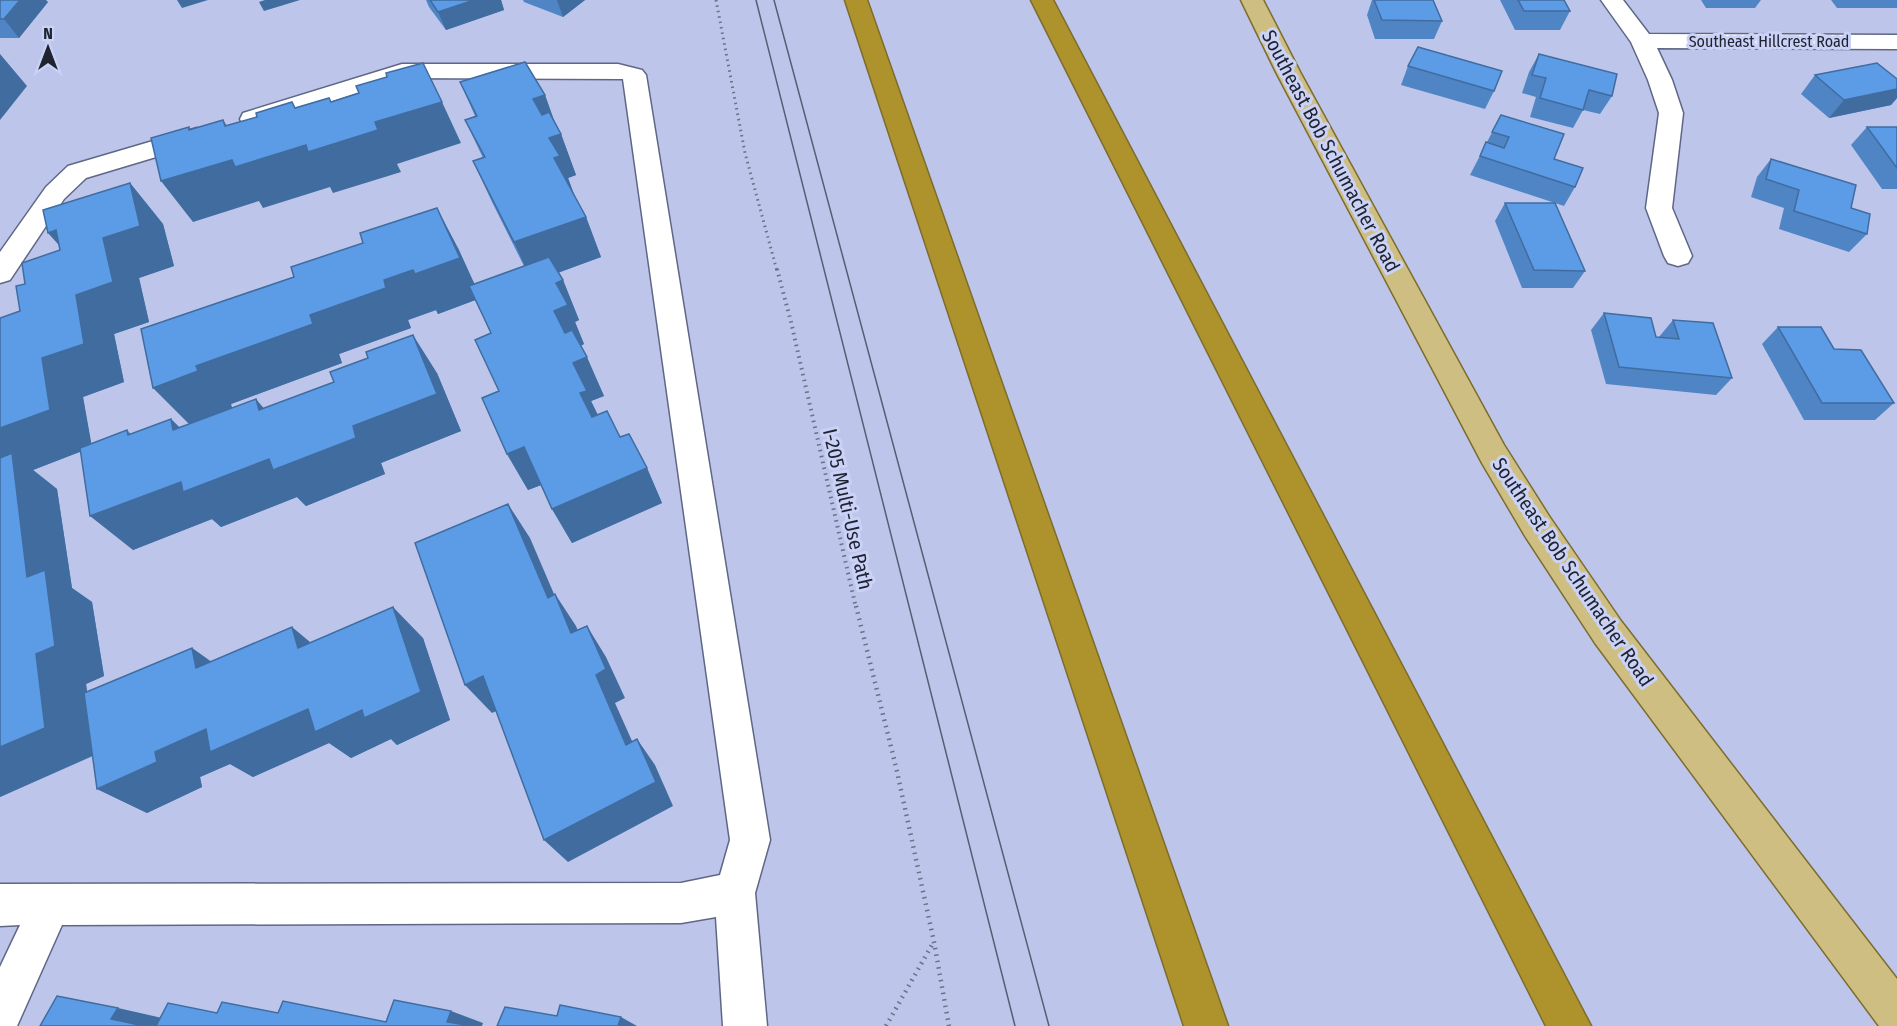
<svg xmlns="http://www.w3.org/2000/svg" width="1897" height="1026" font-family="'Fira Sans Condensed',sans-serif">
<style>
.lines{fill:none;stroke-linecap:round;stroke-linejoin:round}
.minor-casing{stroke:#5f6786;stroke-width:3}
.major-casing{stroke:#7c6c2e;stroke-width:3}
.highway-casing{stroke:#7c6c2e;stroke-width:3}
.path-far2{stroke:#6b7189;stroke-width:3;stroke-dasharray:1.5 4;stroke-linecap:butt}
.path-far1{stroke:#6b7189;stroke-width:4;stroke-dasharray:1.5 4.5;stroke-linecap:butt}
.path{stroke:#6b7189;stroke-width:4.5;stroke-dasharray:1.5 5;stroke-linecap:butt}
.minor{fill:#fff;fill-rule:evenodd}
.major{fill:#cebe81;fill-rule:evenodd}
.highway{fill:#ae932d;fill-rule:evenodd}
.tram{stroke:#585d72;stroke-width:1.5}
.wall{fill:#4f85c5}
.shaded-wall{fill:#406ca0}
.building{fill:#5c9be5;stroke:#406ca0;stroke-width:1.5}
.labels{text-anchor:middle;stroke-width:6;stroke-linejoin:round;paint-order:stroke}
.far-street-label{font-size:16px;fill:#202330;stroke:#cad3f7}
.street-label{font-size:20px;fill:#202330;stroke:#cad3f7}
</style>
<rect width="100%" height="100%" fill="#bdc6ea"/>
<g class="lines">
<defs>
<g id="minor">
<polygon points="1601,0 1623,0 1649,34 1897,35 1897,49 1657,48 1672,80 1683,113 1672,208 1692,256 1688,263 1678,266 1668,263 1664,256 1646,208 1659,113 1648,80 1631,42"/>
<polygon points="402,64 618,64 642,70 646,75 770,840 755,893 767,1026 723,1026 716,917 681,923 62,925 17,1026 0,1026 0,967 20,925 0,926 0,884 681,883 720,875 730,840 623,79 404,78 252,127 243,125 240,119 243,113"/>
<polygon points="197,128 206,130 210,136 206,142 86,178 64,199 10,280 0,283 0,252 46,187 68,166"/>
</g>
<polygon id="major" points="1241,0 1263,0 1300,72 1504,445 1549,516 1621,621 1897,979 1897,1026 1879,1026 1595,643 1525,536 1482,463 1276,72"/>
<g id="highway">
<polygon points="845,0 867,0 1228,1026 1184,1026"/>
<polygon points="1031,0 1053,0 1591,1026 1546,1026"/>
</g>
</defs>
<use href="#minor" class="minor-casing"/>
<use href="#major" class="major-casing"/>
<use href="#highway" class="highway-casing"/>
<polyline class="path-far2" points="716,0 745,153 777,271"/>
<polyline class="path-far1" points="777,269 791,322 856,608"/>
<g class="path">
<polyline points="856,606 896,767 934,942 949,1026"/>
<polyline points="886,1026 933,943"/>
</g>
<use href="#minor" class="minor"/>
<use href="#major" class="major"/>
<use href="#highway" class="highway"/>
<g class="tram">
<polyline points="756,0 1015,1026"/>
<polyline points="774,0 1049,1026"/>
</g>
</g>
<g class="wall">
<polygon points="0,0 48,2 19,38 0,38"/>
<polygon points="426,0 501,0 504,10 446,30 429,7"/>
<polygon points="523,0 585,0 563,17 524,2"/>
<polygon points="1372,0 1433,0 1442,21 1434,39 1375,39 1367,15"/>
<polygon points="1500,0 1564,0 1570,11 1560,30 1515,30"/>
<polygon points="1701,0 1761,0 1755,8 1706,8"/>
<polygon points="1831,0 1897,0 1897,8 1837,8"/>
<polygon points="1539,54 1612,96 1600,114 1583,110 1573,128 1530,117 1536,97 1522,93 1529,72"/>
<polygon points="1408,66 1494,91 1485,109 1401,85"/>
<polygon points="1815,75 1897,79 1897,98 1891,105 1829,118 1801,94"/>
<polygon points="460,82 545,95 554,120 561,134 576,175 568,178 575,197 586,217 601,257 558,273 563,280 579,320 575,322 584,344 581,346 604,396 591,401 598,415 620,437 647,468 662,503 572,543 552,509 541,485 528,490 507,454 491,333 475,300 438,314 436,310 408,320 411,328 339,354 342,363 231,404 232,408 264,408 437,373 461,431 381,463 385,474 306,506 297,497 221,527 212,519 133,550 80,452 33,470 57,489 72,588 92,602 104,676 86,684 87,692 192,648 211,662 311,642 423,638 450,720 397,745 391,739 351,758 329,743 253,777 230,764 200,777 202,787 147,813 97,789 93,756 0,797 20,311 25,284 130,183 163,224 174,266 139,278 149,322 114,334 124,382 83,397 91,444 127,430 131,434 171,419 179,427 189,424 458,248 474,284 524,266 492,202 473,161 483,158 465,120 475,116"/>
<polygon points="1501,115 1554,159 1575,187 1564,206 1470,175"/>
<polygon points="1867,127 1897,127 1897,189 1882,189 1851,145"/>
<polygon points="1771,159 1851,208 1867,234 1849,252 1779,229 1784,208 1751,197 1757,177"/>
<polygon points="1505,203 1585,271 1573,288 1522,288 1495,221"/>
<polygon points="1604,313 1656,337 1659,337 1673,320 1732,378 1716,395 1606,384 1591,330"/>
<polygon points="1778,327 1834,349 1894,403 1875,420 1804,420 1762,344"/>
</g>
<g class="shaded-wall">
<polygon points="20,0 46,0 48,2 19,38 4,19"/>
<polygon points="177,0 208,0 182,8"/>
<polygon points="265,0 300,0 264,11 259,2"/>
<polygon points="474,0 501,0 504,10 446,30 438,12"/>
<polygon points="557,0 585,0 563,17"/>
<polygon points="0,54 27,86 0,120"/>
<polygon points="1897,89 1897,98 1891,105 1829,118 1844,100"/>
<polygon points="545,95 559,135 561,134 576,175 568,178 575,197 554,158 533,99"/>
<polygon points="329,98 352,138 375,122 442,102 461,143 397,164 401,172 333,193 330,187 263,208 259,201 193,222 161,181 189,130 189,127 216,165 225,126 223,120 251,162 295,108 292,102 317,144 331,102"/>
<polygon points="130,183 163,224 174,266 139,278 149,322 114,334 124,382 83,397 92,447 33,470 57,489 72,588 92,602 104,676 86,684 96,754 0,797 0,747 27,577 0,482 0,428 42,358 76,295"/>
<polygon points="437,208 458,248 481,298 438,314 436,310 408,320 411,328 339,354 342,363 231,404 232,409 190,425 153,388 196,366 310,315 384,280"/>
<polygon points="586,217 601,257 532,282 514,242"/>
<polygon points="56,230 85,274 48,233"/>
<polygon points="563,280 579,320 575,322 584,344 571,350 554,311 556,283"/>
<polygon points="413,335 437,373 461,431 381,463 385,474 306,506 297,497 221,527 212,519 133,550 90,516 181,482 353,426"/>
<polygon points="587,357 604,396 591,401 604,428 597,431 580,393 573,363"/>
<polygon points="256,399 288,437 259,410"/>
<polygon points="171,419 208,456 173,430"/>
<polygon points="524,447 544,484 528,490 507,454"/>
<polygon points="647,468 662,503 572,543 552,509"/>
<polygon points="508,504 530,538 569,629 548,598"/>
<polygon points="555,594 576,626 591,663 571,633"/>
<polygon points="393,607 423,638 450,720 397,745 391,739 351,758 329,743 253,777 230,764 200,777 202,787 147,813 97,789 155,752"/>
<polygon points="587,626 606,657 625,698 615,703 645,770 626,745 596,675"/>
<polygon points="292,627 328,657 298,648"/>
<polygon points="192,648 233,677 196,668"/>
<polygon points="483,676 509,705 492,713 465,685"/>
<polygon points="637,739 655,765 673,806 568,862 544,840"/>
<polygon points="118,1008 171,1020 168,1026 143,1026 111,1019"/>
<polygon points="451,1011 483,1023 482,1026 460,1026 447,1022"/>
<polygon points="621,1017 637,1026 618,1026"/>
</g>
<g class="building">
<polygon points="0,0 20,0 4,19 0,19"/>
<polygon points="430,0 474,0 438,12"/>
<polygon points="1374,0 1433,0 1442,21 1382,20"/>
<polygon points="1518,0 1564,0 1570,11 1524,11"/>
<polygon points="1418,47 1502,71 1494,91 1408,66"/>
<polygon points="1539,54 1617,74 1612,96 1589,90 1583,110 1540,98 1546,78 1532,75"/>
<polygon points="525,62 545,95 533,99 542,115 549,112 561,134 549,138 560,156 554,158 586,217 514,242 473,161 485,157 465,120 477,116 460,82"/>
<polygon points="423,63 442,102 375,122 378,130 308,152 306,145 235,167 232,160 161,181 151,138 189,127 189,130 223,120 225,126 257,117 256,113 292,102 295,108 329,98 331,102 359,93 356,86 387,77 386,73"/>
<polygon points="1877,63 1897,79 1897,89 1844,100 1815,75"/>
<polygon points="1501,115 1564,134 1554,159 1583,168 1575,187 1480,156 1486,142 1504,148 1509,137 1492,132"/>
<polygon points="1867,127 1897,127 1897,168"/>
<polygon points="1771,159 1856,185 1851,208 1870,214 1867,234 1794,211 1799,190 1766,179"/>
<polygon points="130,183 140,226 103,238 113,282 76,295 84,344 42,358 50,410 0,428 0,318 20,311 16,286 25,284 22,263 60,250 56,230 48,233 43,210"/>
<polygon points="1505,203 1555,203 1585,271 1534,270"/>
<polygon points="437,208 460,258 415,274 413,270 384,280 386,288 310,315 313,324 196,366 198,371 153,388 141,329 294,277 291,267 363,243 360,233"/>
<polygon points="549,257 563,280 556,283 568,305 554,311 565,333 572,330 587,357 573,363 587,391 580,393 592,417 607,411 620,437 629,434 647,468 552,509 524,447 507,454 482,398 499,391 475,340 491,333 469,286"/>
<polygon points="1604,313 1651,318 1656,337 1679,339 1673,320 1713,323 1732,378 1619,367"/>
<polygon points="1778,327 1821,327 1834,349 1861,350 1894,403 1822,403"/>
<polygon points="413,335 437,394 353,426 356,438 273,470 269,459 183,492 181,482 90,516 80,448 127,430 128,435 171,419 173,430 256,399 259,410 334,382 330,372 368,358 366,352"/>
<polygon points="12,453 27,577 45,570 55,646 36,654 45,728 0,747 0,458"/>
<polygon points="508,504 548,598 555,594 571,633 587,626 606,669 596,675 626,745 637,739 656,782 544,840 483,676 465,685 415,543"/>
<polygon points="393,607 421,692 364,718 362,710 315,732 308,709 210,752 206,729 155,752 157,762 97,789 84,693 192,648 196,668 292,627 298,648"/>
<polygon points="57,996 118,1008 111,1019 144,1026 40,1026"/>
<polygon points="394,1000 451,1011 447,1022 472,1026 156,1026 168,1003 217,1013 222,1002 278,1013 283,1001 386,1022"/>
<polygon points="560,1005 621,1017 618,1026 497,1026 505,1007 557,1016"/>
</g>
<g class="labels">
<g class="far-street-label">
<text x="1769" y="47">Southeast Hillcrest Road</text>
</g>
<g class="street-label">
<text transform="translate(1331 151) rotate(62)" y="7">Southeast Bob Schumacher Road</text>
<text transform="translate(848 509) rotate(77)" y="7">I-205 Multi-Use Path</text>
<text transform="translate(1573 572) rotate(56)" y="7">Southeast Bob Schumacher Road</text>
</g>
</g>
<g transform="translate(48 48)" stroke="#cad3f7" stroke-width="4.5" paint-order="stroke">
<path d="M0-4.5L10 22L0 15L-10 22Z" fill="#202330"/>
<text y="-9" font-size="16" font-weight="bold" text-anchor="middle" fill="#202330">N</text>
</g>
</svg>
